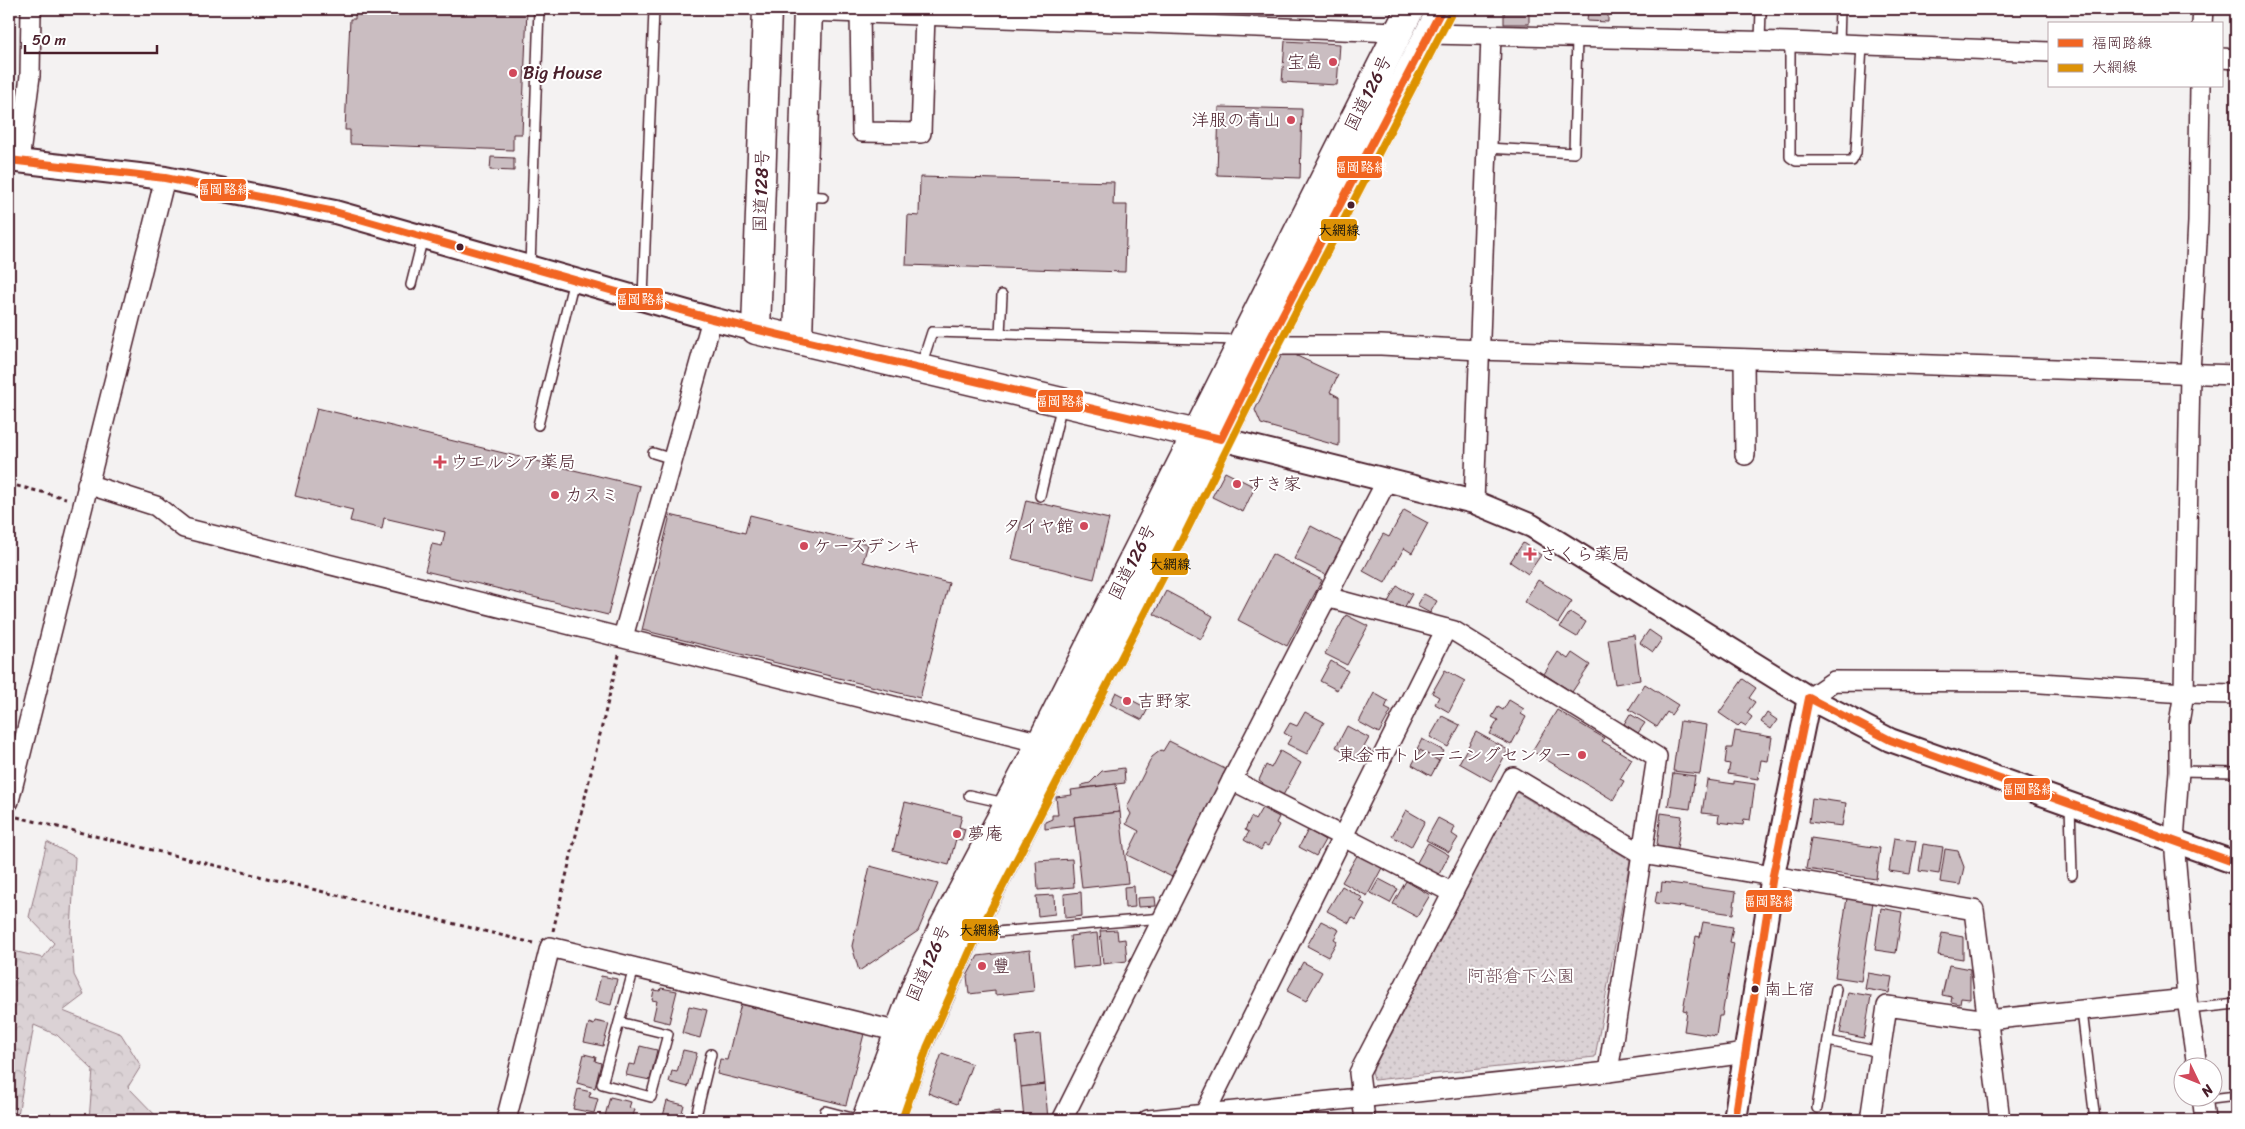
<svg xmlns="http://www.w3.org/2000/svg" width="2245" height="1129" font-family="Sriracha,'Klee One',sans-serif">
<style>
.forest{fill:url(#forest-crowns);stroke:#927880}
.park{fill:url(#park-dots);stroke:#927880}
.building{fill:#cabdc1;stroke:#4a1f2b}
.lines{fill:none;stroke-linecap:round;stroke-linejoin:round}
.service-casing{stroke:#4a1f2b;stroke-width:12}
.minor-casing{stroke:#4a1f2b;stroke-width:22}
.tertiary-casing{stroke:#4a1f2b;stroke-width:26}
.trunk-casing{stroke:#4a1f2b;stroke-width:31}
.path{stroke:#4a1f2b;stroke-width:3;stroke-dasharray:4 4;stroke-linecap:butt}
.service{stroke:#fff;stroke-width:9}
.minor{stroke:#fff;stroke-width:19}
.tertiary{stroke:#fff;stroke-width:22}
.trunk{stroke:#fff;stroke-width:28}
.bus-1-casing{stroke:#fff;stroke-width:11}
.bus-2-casing{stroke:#fff;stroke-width:11}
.bus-1{stroke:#f26522;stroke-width:8}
.bus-2{stroke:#dd9206;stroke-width:8}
.poi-dot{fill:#d1495b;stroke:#fff;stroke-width:2}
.bus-dot{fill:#4a1f2b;stroke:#fff;stroke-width:2}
.labels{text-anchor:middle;stroke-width:4;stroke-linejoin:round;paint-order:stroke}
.bus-label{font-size:17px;fill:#4a1f2b;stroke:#fff;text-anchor:start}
.poi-label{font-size:18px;fill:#4a1f2b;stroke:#fff;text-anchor:start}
.street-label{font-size:18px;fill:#4a1f2b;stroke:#fff}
.park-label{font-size:18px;fill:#6e4c56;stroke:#fff}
.line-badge{stroke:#fff;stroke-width:2}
.badge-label{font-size:14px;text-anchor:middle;font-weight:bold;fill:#fff}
.pale-badge-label{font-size:14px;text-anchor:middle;font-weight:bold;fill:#111}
</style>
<defs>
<pattern id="forest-crowns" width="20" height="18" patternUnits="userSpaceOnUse" patternTransform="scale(1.25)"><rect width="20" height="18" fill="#dbd2d5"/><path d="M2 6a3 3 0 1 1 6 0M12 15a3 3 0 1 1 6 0" fill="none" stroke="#bdb4b7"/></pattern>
<pattern id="park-dots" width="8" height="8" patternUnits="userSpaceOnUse" patternTransform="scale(1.25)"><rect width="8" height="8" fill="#dbd2d5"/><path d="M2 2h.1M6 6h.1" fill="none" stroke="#bdb4b7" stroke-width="1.8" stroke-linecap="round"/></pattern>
</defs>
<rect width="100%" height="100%" fill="#f4f2f2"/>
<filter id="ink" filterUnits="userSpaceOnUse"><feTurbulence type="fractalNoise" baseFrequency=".02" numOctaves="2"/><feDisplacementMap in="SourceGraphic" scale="10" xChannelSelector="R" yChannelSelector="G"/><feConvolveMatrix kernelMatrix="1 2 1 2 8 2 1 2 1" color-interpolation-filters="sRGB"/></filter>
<g filter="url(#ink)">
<polygon class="forest" points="47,842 75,857 71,932 74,975 84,995 63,1011 121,1034 141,1066 128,1087 160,1120 89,1120 93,1070 57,1035 34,1025 17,1120 9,1120 9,950 43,958 54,943 29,917"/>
<polygon class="park" points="1516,792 1630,860 1595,1057 1374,1080 1372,1072"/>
<g class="building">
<polygon points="355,9 527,9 522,134 513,134 513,150 350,144 350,130 345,130 350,19 355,19"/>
<rect x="1504" y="9" width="25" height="15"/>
<polygon points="1588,9 1608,9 1608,22 1587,21"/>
<polygon points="1285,41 1340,44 1337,85 1282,82"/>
<polygon points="1219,107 1302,109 1300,178 1217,175"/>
<polygon points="491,157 514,158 514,171 490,170"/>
<polygon points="920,177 1114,182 1113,205 1127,205 1125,272 906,265 908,215 919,216"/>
<polygon points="1284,350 1338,375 1330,392 1339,397 1339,446 1261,424 1255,410"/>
<polygon points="317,408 640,486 608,615 425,571 432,544 442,546 445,532 384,518 382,529 350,521 353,510 295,496"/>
<polygon points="1225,472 1255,487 1243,512 1212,497"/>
<polygon points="1026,500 1109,519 1094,579 1012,559"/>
<polygon points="1404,510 1428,523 1412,553 1404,548 1385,583 1363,571 1383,534 1389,537"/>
<polygon points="670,515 745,533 750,515 868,544 863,562 949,583 920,698 642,630"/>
<polygon points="1311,526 1343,543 1326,575 1294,559"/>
<polygon points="1523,543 1541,555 1528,574 1510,562"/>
<polygon points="1272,554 1322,580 1287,646 1238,620"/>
<polygon points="1538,580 1572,601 1558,623 1524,602"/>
<polygon points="1397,586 1412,594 1403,610 1388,602"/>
<polygon points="1166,591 1213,616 1201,639 1154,614"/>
<polygon points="1424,594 1437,601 1430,613 1417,606"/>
<polygon points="1570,612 1586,622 1577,637 1560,627"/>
<polygon points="1346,615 1368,626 1347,665 1325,654"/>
<polygon points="1649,630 1662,639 1653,652 1640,643"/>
<polygon points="1634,635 1640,680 1615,684 1608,639"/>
<polygon points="1558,652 1568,659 1572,653 1590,665 1572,692 1544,674"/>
<polygon points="1331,661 1348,671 1337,690 1320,681"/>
<polygon points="1445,670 1465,681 1449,712 1435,704 1439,697 1432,693"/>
<polygon points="1743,679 1756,688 1749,698 1755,702 1747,713 1752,717 1746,726 1741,723 1738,726 1719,713"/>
<polygon points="1645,684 1678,705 1671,715 1667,712 1657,727 1629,709"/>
<polygon points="1116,692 1141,705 1143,702 1150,705 1142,720 1110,704"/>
<polygon points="1374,693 1388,701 1385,708 1391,711 1379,733 1359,722"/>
<polygon points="1509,700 1524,709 1521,714 1526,717 1511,745 1490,734 1498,720 1492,717 1498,707 1503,710"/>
<polygon points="1557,710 1604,738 1602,741 1632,759 1620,779 1624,781 1613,800 1532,751"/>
<polygon points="1305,712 1324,722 1307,754 1287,744 1291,737 1284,733 1290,723 1297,726"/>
<polygon points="1767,713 1777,720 1771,729 1761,722"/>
<polygon points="1630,714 1645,723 1638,733 1624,724"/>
<polygon points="1442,716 1460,725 1448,747 1430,737"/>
<polygon points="1680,721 1707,725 1700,774 1673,771"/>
<polygon points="1347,726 1369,738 1364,747 1371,751 1364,762 1336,747"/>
<polygon points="1735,731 1772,737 1768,761 1761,760 1758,779 1728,774 1730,764 1725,763 1727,748 1732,748"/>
<polygon points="1476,732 1508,750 1491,781 1459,763"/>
<polygon points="1422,739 1444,751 1439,761 1417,749"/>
<polygon points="1169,741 1227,770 1172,877 1127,855 1139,831 1126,824 1131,814 1127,807 1152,757 1161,750 1163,751"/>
<polygon points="1420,750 1439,761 1431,776 1412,765"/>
<polygon points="1280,751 1301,763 1281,799 1261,788 1263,783 1259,780 1266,765 1271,768"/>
<polygon points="1124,768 1125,783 1082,788 1082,785 1090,783 1102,771"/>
<polygon points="1673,773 1695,776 1690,809 1668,806"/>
<polygon points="1707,780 1734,784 1734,781 1755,784 1750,820 1744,819 1743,825 1718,822 1719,815 1702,813"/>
<polygon points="1116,784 1120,812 1074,817 1075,825 1045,829 1045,822 1052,819 1052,815 1058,815 1056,797 1072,795 1071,790"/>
<polygon points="1812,798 1846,803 1842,826 1809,822"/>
<polygon points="905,802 962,816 959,827 965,829 962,840 956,839 949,865 893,851"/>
<polygon points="1262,808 1279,817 1276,823 1279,825 1268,846 1264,844 1261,850 1244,840 1249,832 1245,830 1251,817 1255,820"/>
<polygon points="1406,810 1425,821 1411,847 1392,836"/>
<polygon points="1120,812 1128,883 1082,888 1074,817"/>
<polygon points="1661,813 1682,816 1676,855 1656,852"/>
<polygon points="1438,818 1455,827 1452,834 1458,838 1449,852 1426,840"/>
<polygon points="1308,830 1325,840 1316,856 1299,847"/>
<polygon points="1811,838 1880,848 1876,879 1806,869"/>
<polygon points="1894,838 1916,841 1910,874 1889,871"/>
<polygon points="1428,843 1449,855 1437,878 1415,866"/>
<polygon points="1923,844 1943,847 1939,874 1919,871"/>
<polygon points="1945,849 1958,851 1964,867 1960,885 1940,882"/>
<polygon points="1359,852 1383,866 1367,896 1342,882"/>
<polygon points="1072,859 1074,887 1038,890 1036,861"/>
<polygon points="870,866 938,884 918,931 859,971 852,946"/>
<polygon points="1379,879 1398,889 1390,903 1371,893"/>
<polygon points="1406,881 1430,895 1417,917 1393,904"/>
<polygon points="1662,882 1736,892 1733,914 1655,903 1657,891 1661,892"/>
<polygon points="1134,886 1135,907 1125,908 1124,887"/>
<polygon points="1342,886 1363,898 1360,901 1365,904 1356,920 1352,917 1349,923 1327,911"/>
<polygon points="1081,892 1082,916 1065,918 1064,894"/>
<polygon points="1054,895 1055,914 1038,916 1036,896"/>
<polygon points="1155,897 1156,906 1138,907 1137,898"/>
<polygon points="1847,898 1873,902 1861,981 1835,977"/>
<polygon points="1881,908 1902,912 1896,953 1875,950"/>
<polygon points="1321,921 1339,930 1334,939 1337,941 1328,957 1307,946"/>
<polygon points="1703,922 1733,927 1730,942 1734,943 1722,1016 1719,1016 1716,1036 1684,1031 1687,1011 1683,1010 1696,936 1700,937"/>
<polygon points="1117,930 1118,940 1125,939 1127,961 1103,964 1100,931"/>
<polygon points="1097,933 1100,965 1073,968 1070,936"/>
<polygon points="1942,933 1963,937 1963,959 1938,955"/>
<polygon points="1030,950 1034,991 995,995 995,991 969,994 967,976 978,956"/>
<polygon points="1303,962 1322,972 1306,1001 1287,991"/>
<polygon points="1949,965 1970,969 1970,999 1961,998 1960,1004 1951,1002 1952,997 1942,995"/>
<polygon points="1868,973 1892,977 1889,993 1865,989"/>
<polygon points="601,976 617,979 611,1005 595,1001"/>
<polygon points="661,988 677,991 669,1023 653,1019 657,1001 652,1000 654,990 660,991"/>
<polygon points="1848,992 1871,996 1864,1038 1840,1033"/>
<polygon points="741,1004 864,1034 846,1105 717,1074 720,1059 727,1060"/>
<polygon points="689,1006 707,1010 700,1038 682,1033"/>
<polygon points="595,1021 609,1024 603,1046 584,1042 589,1023 594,1025"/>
<polygon points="1040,1034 1045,1084 1021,1087 1016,1037"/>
<polygon points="640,1046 657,1050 650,1080 626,1075 629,1064 635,1065"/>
<polygon points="683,1050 697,1053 688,1087 669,1082 672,1071 677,1072"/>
<polygon points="942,1053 972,1064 957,1104 928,1093"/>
<polygon points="584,1054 596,1057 595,1061 601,1063 595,1088 577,1083"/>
<polygon points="1045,1084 1048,1120 1024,1120 1021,1087"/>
<polygon points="578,1089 591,1092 589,1097 598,1099 594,1113 573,1109"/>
<polygon points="610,1097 631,1102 629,1108 635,1109 632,1120 605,1116"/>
<polygon points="667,1101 684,1105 680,1120 660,1120 662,1120"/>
<polygon points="999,1111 1000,1120 975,1120 975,1115"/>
</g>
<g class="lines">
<defs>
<g id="service">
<polyline points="1760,42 1761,9"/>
<polyline points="1790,42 1790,157 1796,161 1852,161 1856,153 1862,45"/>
<polyline points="1839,44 1840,9"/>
<polyline points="1487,148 1574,153 1577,38"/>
<polyline points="806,196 823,197"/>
<polyline points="530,266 539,9"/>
<polyline points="411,285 423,237"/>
<polyline points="643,298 654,9"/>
<polyline points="1000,334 1002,295"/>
<polyline points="921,366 932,332 1240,340"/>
<polyline points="538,425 574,280"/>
<polyline points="653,453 673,459"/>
<polyline points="1040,496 1062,404"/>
<polyline points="2179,771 2236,772"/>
<polyline points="969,795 1005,803"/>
<polyline points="2070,805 2072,875"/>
<polyline points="972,934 1163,918"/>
<polyline points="2188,1009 2236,1004"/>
<polyline points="2082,1011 2095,1120"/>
<polyline points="619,1022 668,1034 651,1097 602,1084 634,968"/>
<polyline points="1828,1041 1880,1052"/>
<polyline points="2203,1100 2236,1096"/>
<polyline points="1817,1108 1836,989"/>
<polyline points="825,1111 860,1120"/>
<polyline points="695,1120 711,1054"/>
</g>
<g id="minor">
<polyline points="807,11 1398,32"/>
<polyline points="860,13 862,132 921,133 925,15"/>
<polyline points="2202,24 2203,9"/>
<polyline points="1429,34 1790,42 2049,52"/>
<polyline points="2221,58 2236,59"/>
<polyline points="19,162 30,76 31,9"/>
<polyline points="1267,345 1381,345 1480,350 2236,375"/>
<polyline points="1744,359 1745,455"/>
<polyline points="87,484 156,506 184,528 1041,743"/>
<polyline points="1474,502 1491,36"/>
<polyline points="1326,597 1454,631 1657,757 1608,1072"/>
<polyline points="623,637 712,319"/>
<polyline points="1809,698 1834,681 2027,682 2184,693 2236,694"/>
<polyline points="1232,780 1453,893"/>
<polyline points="9,801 165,178"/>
<polyline points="2197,1066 2187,999 2174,840 2179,771 2179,723 2184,693 2190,373 2198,222 2200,86"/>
<polyline points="2202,1096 2205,1120"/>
<polyline points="506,1120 550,947 899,1032"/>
<polyline points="1062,1120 1232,780 1387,480"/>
<polyline points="1148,1120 1608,1072 1746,1053"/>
<polyline points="1205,1120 1205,1113 1446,629"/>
<polyline points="1365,1120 1359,1073 1513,777 1642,854 1974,910 2000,1120"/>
<polyline points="1870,1120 1887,1006 1987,1020 2187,999"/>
</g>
<g id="tertiary">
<polyline points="9,160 165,178 335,212 712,319 756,330"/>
<polyline points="1221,439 1474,502 1532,526 1809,698 1890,740 2236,863"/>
<polyline points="1735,1120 1773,875 1809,698"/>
</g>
<g id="trunk">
<polyline points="767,9 756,330 1214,438"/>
<polyline points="798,339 808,9"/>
<polyline points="866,1120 919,979 943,928 1041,743 1410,9"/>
<polyline points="891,1120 918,1044 967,934 1161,559 1267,345 1442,9"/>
</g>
</defs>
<use href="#service" class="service-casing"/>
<use href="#minor" class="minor-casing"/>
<use href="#tertiary" class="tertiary-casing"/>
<use href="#trunk" class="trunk-casing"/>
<g class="path">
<polyline points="9,484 66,498"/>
<polyline points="17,817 533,943"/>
<polyline points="553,931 619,655"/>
</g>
<use href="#service" class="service"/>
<use href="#minor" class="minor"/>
<use href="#tertiary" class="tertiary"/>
<use href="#trunk" class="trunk"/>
<defs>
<g id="bus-1">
<polyline points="9,160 165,178 335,212 712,319 1221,439 1267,345 1442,9"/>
<polyline points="1735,1120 1773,875 1809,698 1890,740 2236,863"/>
</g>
<polyline id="bus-2" points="902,1120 927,1048 976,938 1170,564 1276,350 1451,14"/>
</defs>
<use href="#bus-1" class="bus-1-casing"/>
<use href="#bus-2" class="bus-2-casing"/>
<use href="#bus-1" class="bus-1"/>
<use href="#bus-2" class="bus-2"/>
</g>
</g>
<g class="poi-dot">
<circle cx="1333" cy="62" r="5"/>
<circle cx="513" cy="73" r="5"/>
<circle cx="1291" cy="120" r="5"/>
<path d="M437.5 454.5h5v5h5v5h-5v5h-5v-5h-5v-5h5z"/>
<circle cx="1237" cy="484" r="5"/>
<circle cx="555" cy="495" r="5"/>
<circle cx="1084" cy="526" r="5"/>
<circle cx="804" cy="546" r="5"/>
<path d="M1527.5 546.5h5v5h5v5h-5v5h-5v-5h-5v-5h5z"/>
<circle cx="1127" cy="701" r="5"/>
<circle cx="1582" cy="755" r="5"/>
<circle cx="957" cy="834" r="5"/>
<circle cx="982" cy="966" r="5"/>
</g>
<g class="bus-dot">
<circle cx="1351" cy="205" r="4.5"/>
<circle cx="460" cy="247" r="4.5"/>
<circle cx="1755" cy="989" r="4.5"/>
</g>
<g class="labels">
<g class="bus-label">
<text x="1764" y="995">南上宿</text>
</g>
<g class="poi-label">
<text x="1323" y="68" text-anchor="end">宝島</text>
<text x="523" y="79">Big House</text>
<text x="1281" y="126" text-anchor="end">洋服の青山</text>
<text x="450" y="468">ウエルシア薬局</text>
<text x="1247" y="490">すき家</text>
<text x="565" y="501">カスミ</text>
<text x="1074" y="532" text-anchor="end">タイヤ館</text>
<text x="814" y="552">ケーズデンキ</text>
<text x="1540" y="560">さくら薬局</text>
<text x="1137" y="707">吉野家</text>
<text x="1572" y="761" text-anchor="end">東金市トレーニングセンター</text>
<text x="967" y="840">夢庵</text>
<text x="992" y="972">豐</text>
</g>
<g class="street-label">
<text transform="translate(1368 93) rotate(-63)" y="6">国道126号</text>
<text transform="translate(761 191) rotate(-88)" y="6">国道128号</text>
<text transform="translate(1132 562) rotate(-63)" y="6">国道126号</text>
<text transform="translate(928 963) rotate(-66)" y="6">国道126号</text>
</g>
<g class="park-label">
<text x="1521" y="982">阿部倉下公園</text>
</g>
</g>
<g class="line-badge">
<rect x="1336" y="155" width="47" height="24" rx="5" fill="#f26522"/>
<rect x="199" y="178" width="48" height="24" rx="5" fill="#f26522"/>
<rect x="1320" y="218" width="38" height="24" rx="5" fill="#dd9206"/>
<rect x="617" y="287" width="47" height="24" rx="5" fill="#f26522"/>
<rect x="1037" y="389" width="47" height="24" rx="5" fill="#f26522"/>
<rect x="1151" y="552" width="38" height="24" rx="5" fill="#dd9206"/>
<rect x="2003" y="777" width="48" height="24" rx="5" fill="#f26522"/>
<rect x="1745" y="889" width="48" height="24" rx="5" fill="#f26522"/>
<rect x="961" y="918" width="38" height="24" rx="5" fill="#dd9206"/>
</g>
<g class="badge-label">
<text x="1360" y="172">福岡路線</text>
<text x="223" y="194">福岡路線</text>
<text x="641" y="304">福岡路線</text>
<text x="1061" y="406">福岡路線</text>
<text x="2027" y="794">福岡路線</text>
<text x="1769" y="906">福岡路線</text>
</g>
<g class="pale-badge-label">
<text x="1339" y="235">大網線</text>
<text x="1170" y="569">大網線</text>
<text x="980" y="935">大網線</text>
</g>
<rect width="2245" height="1129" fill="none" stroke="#fff" stroke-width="30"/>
<rect x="15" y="15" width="2215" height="1099" fill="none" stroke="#4a1f2b" stroke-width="2" filter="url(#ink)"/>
<rect x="2048" y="22" width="175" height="65" fill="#ffffff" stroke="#b7a5aa"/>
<rect x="2058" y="39" width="25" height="8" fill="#f26522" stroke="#b7a5aa"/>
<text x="2092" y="48" font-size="15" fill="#4a1f2b">福岡路線</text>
<rect x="2058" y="64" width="25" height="8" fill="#dd9206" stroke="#b7a5aa"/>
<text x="2092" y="72" font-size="15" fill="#4a1f2b">大網線</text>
<g transform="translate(2198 1082) rotate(133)"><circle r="24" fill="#ffffff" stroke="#b7a5aa"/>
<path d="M0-4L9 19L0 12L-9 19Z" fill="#d1495b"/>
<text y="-8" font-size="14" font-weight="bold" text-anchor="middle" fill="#4a1f2b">N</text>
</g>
<path d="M25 45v8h132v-8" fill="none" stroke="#4a1f2b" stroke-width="2.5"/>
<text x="32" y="45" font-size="15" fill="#4a1f2b" stroke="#ffffff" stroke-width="4" paint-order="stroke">50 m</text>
</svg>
